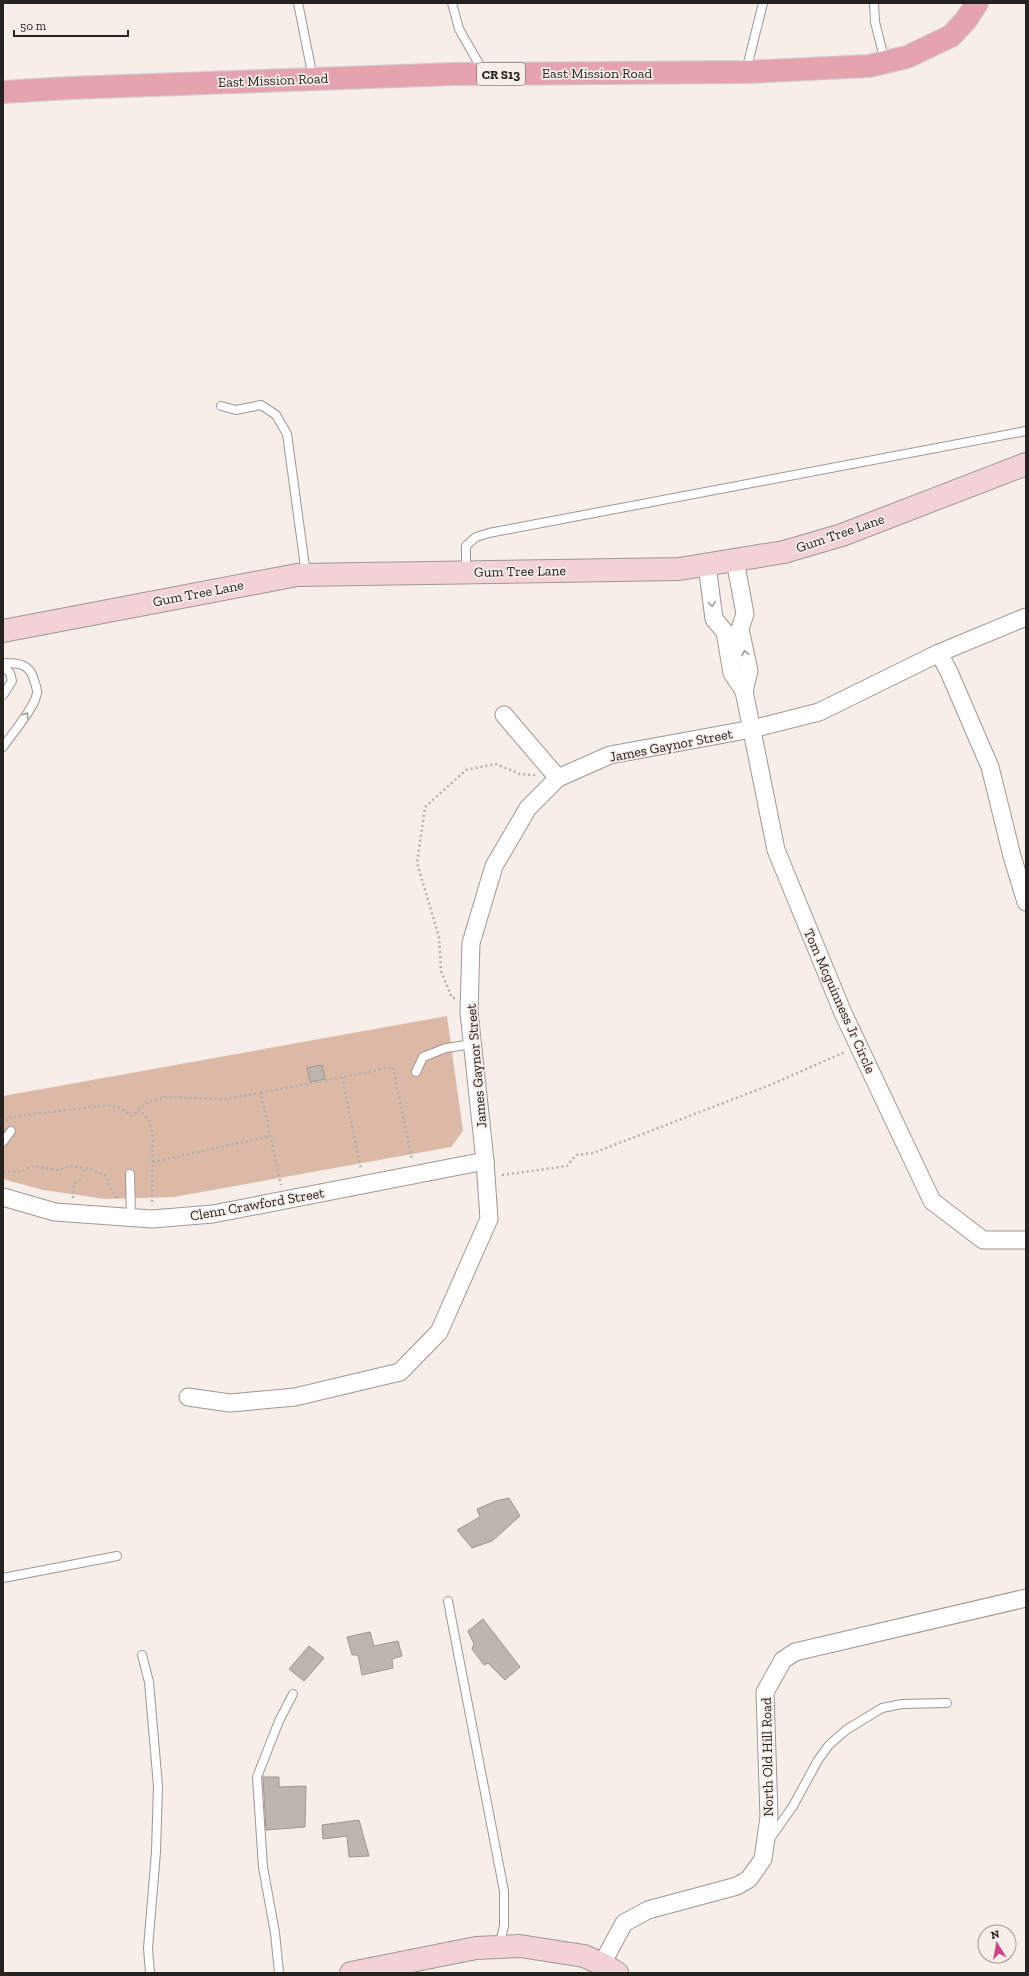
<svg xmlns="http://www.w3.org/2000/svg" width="1029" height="1976" font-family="'Zilla Slab',serif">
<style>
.green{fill:#dcb9a6}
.building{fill:#bcb6af;stroke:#9e9791}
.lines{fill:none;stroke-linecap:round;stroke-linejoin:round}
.lane-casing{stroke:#9f9792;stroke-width:10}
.street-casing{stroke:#9f9792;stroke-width:19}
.secondary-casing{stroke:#9f9792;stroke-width:24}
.primary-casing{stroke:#cfcece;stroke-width:24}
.path{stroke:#b5aeaa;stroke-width:2.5;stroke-dasharray:2 3;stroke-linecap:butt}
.lane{stroke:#fff;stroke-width:8}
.street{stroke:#fff;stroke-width:17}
.secondary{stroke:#f2d1d7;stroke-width:22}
.primary{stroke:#e5a3af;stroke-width:22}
.oneway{stroke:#9d9c9b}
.labels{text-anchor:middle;stroke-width:3.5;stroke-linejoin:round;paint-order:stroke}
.shield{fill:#f7eee9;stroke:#645f5c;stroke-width:1}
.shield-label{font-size:13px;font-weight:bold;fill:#252220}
.street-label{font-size:14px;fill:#252220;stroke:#f7eee9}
</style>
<rect width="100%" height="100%" fill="#f7eee9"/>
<polygon class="green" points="447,1016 463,1131 451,1147 174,1197 106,1199 43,1190 3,1179 3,1096"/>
<g class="building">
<polygon points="322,1065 325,1079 310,1082 307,1068"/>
<polygon points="509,1498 520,1516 492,1541 472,1548 457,1530 480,1517 477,1509 496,1501"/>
<polygon points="483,1619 520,1667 505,1680 488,1663 484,1665 472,1649 474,1644 468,1631"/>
<polygon points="370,1632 374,1646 398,1641 402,1656 392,1659 393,1668 362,1675 358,1655 352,1655 347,1637"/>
<polygon points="309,1646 324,1658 304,1681 289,1669"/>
<polygon points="263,1777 279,1777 279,1787 306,1786 305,1827 266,1830"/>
<polygon points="359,1820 369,1856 349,1857 347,1836 323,1839 322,1825"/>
</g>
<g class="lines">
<defs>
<g id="lane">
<polyline points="298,3 313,78"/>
<polyline points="452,3 459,29 483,71"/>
<polyline points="874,3 875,22 885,62"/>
<polyline points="746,71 763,3"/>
<polyline points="221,406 236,410 261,405 276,415 287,434 306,574"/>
<polyline points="466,571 466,546 476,537 489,533 1026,431"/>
<path d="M3,663C17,663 30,663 34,680C35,683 37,688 37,692C37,705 11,735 3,747"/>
<polyline points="3,666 10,673 12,681 3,695"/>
<polyline points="416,1072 423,1057 446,1048 472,1044"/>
<polyline points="3,1142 11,1131"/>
<polyline points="130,1174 131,1218"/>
<polyline points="3,1578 117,1556"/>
<polyline points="448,1601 504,1891 504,1926 499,1946"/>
<polyline points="142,1655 149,1682 158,1786 156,1852 148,1948 150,1973"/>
<polyline points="770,1839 793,1806 818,1760 829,1745 846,1730 882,1708 902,1704 947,1703"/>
<polyline points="279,1973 275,1933 263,1867 257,1777 279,1721 293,1694"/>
</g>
<g id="street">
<polyline points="735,560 745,614 740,629 749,671 744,691"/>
<polyline points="707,565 714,619 725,632 732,673 744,691 776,850 843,1013 932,1201 983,1240 1026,1240"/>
<polyline points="939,653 949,672 990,767 1012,856 1026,902"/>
<polyline points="504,715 558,778"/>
<polyline points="3,1197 55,1212 152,1219 213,1214 485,1161"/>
<polyline points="188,1397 230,1403 295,1397 400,1372 439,1332 489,1219 485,1161 469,1012 471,943 494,866 528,808 558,778 610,755 752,729 819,712 939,653 1026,617"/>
<polyline points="602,1964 624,1923 648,1910 737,1886 749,1879 763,1859 769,1817 765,1692 783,1660 795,1652 1026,1598"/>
</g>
<g id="secondary">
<polyline points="3,631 297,575 679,569 784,552 842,535 1026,464"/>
<polyline points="351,1973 476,1948 520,1946 584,1956 602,1964 617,1973"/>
</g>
<polyline id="primary" points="3,92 69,88 454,74 746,72 869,66 907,57 951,36 966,20 977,3"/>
</defs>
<use href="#lane" class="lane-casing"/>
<use href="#street" class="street-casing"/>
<use href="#secondary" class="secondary-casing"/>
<use href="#primary" class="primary-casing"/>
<g class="path">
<polyline points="455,998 452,998 441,971 439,937 417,863 425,807 466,770 496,764 520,774 535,775"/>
<polyline points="342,1077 361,1170"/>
<polyline points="261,1093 393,1067 412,1160"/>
<polyline points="139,1109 150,1122 153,1138 152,1205"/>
<polyline points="6,1121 9,1117 106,1105 120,1108 132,1116 148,1102 165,1097 224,1099 261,1093 281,1185"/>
<polyline points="153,1162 270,1136"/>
<polyline points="3,1171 21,1172 32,1166 58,1170 70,1166 90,1169 106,1176 110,1187 118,1199"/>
<polyline points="502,1175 567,1166 576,1155 593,1153 770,1085 845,1052"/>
<polyline points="73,1198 74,1184 80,1180 85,1168"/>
</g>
<use href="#lane" class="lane"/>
<use href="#street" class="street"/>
<use href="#secondary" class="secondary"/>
<use href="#primary" class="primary"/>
</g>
<defs><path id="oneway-chevron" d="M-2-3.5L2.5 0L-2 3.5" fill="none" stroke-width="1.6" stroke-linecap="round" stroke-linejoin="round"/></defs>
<g class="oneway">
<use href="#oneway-chevron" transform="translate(712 604) rotate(82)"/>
<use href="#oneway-chevron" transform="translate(745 653) rotate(-101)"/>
<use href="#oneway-chevron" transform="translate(26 715) rotate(-56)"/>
</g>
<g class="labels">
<rect class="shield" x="477" y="63" width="48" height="22" rx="3"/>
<g class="shield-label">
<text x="501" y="79">CR S13</text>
</g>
<g class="street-label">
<text x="597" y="78">East Mission Road</text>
<text transform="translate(273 80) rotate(-2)" y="5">East Mission Road</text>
<text transform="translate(840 533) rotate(-19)" y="5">Gum Tree Lane</text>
<text transform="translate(520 571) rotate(-1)" y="5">Gum Tree Lane</text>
<text transform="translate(198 593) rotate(-11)" y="5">Gum Tree Lane</text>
<text transform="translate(671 745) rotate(-11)" y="5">James Gaynor Street</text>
<text transform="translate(840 1001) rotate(66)" y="5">Tom Mcguinness Jr Circle</text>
<text transform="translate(476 1066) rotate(-95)" y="5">James Gaynor Street</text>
<text transform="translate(257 1204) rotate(-10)" y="5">Clenn Crawford Street</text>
<text transform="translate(767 1757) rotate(-91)" y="5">North Old Hill Road</text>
</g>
</g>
<rect width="1029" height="1976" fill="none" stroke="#252220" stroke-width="8"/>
<g transform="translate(997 1944) rotate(349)"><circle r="19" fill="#f7eee9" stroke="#a39c99"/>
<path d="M0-3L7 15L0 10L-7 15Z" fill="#cb4689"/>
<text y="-6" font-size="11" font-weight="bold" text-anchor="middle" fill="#252220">N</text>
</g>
<path d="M14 30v6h114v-6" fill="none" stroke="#252220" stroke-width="2"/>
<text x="20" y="30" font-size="12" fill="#252220" stroke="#f7eee9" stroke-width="3" paint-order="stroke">50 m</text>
</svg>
